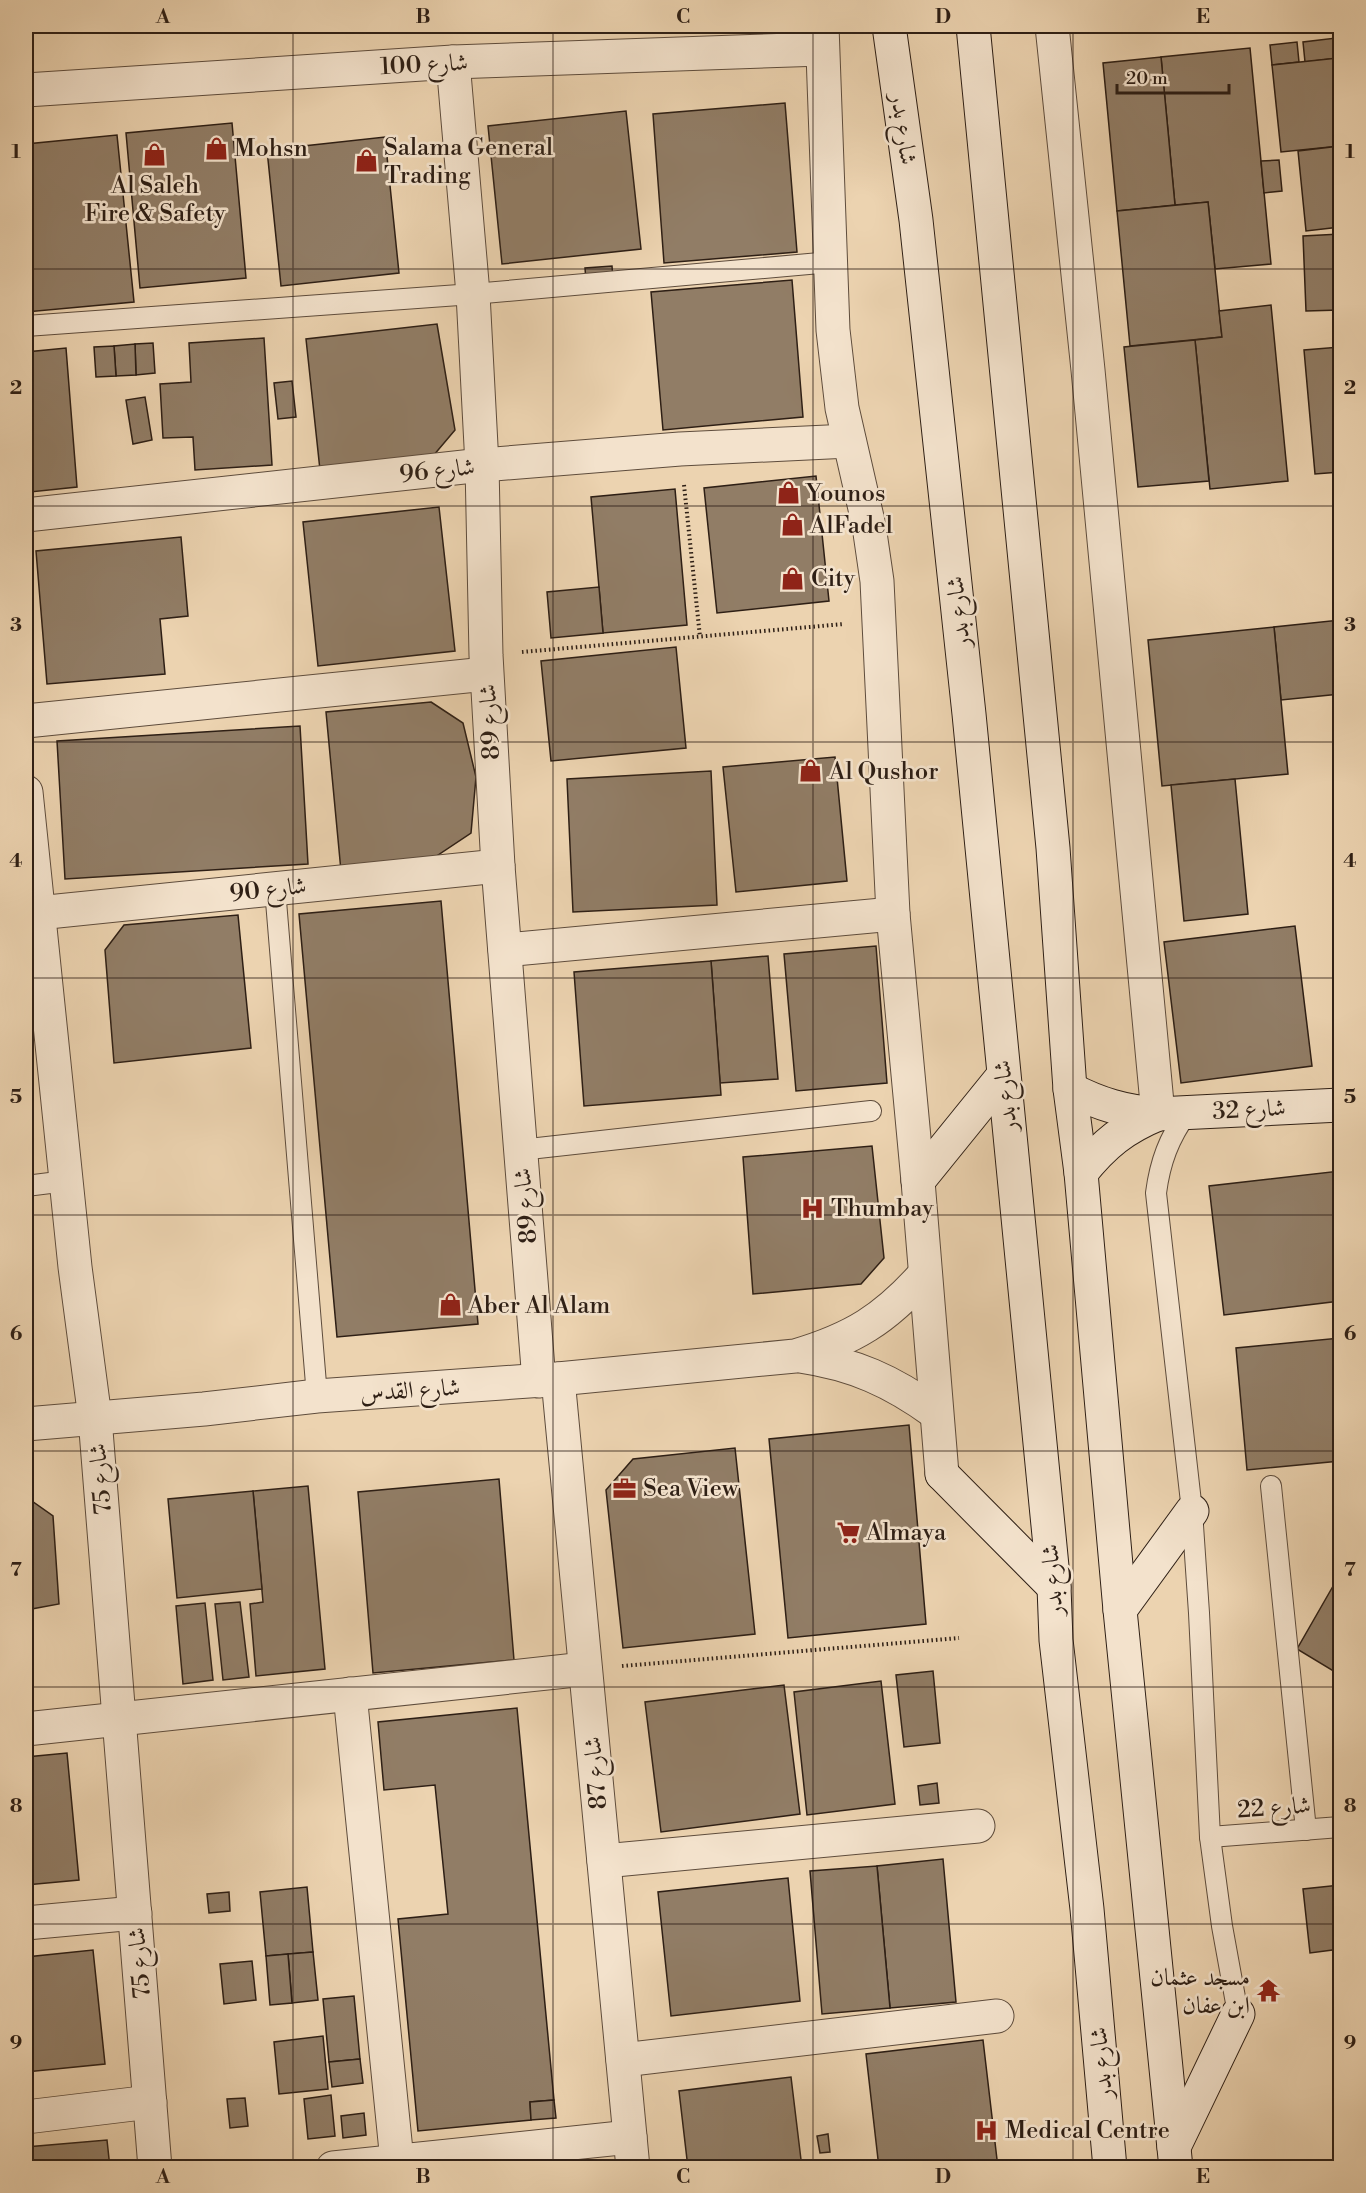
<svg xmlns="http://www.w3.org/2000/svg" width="1366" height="2193" font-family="'Libre Bodoni',Amiri,serif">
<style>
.building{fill:#917d66;stroke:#2e1f15;stroke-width:1.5}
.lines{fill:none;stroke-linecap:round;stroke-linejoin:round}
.lane-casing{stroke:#5e4c3c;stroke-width:22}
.street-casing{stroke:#5e4c3c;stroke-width:35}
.secondary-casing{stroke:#2e1f15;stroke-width:35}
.path{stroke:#2e1f15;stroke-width:4;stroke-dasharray:1.5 3;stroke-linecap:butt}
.lane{stroke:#f3e2cc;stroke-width:20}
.street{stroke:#f3e2cc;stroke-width:33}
.secondary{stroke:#f3e2cc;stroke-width:33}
.grid{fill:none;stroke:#2e1f15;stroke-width:1.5;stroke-opacity:0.55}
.labels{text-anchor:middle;stroke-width:5;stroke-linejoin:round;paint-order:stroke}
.street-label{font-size:24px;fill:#2e1f15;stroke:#f3e2cc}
.poi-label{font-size:24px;fill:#2e1f15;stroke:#f3e2cc;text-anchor:start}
.neatline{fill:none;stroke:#2e1f15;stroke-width:2}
.grid-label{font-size:20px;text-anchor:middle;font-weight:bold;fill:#2e1f15}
</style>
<rect width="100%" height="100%" fill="#ecd3b0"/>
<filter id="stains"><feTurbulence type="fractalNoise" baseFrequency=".00333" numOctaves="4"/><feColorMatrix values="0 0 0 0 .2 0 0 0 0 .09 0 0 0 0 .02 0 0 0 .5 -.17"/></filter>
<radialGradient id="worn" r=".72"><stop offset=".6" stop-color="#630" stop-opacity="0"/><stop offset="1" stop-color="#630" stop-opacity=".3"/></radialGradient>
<g class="building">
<polygon points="1336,38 1338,58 1305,62 1303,42"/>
<polygon points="1297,42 1299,62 1272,65 1270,45"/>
<polygon points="1250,48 1271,264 1215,269 1208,202 1175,205 1161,57"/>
<polygon points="1161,57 1175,205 1117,211 1103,63"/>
<polygon points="1338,58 1340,58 1340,146 1281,152 1272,65"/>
<polygon points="785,103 797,252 664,263 653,114"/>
<polygon points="626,111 641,249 502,264 488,126"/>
<polygon points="232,123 246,278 140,288 126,133"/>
<polygon points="117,135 134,302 26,312 26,144"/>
<polygon points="385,137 399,273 281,286 267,150"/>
<polygon points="1340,146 1340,227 1306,231 1298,151"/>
<polygon points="1279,160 1282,191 1264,193 1261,161"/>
<polygon points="1208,202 1222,337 1130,346 1117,211"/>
<polygon points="1340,234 1340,310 1306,311 1303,236"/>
<polygon points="612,266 613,279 586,281 585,268"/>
<polygon points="792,280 803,417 663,430 651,292"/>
<polygon points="1271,305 1288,481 1210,489 1195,340 1222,337 1219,311"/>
<polygon points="437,324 455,430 422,469 320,470 306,339"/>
<polygon points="264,338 272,465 195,470 193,437 163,438 160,384 191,382 189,343"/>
<polygon points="1195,340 1209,481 1138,487 1124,347"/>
<polygon points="153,343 155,373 136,375 135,344"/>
<polygon points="135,344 136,375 116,376 114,346"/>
<polygon points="114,346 116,376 96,377 94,347"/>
<polygon points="1340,347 1340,472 1315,474 1304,350"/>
<polygon points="66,348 77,487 30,492 26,445 26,352"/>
<polygon points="292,381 296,417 278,419 274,383"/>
<polygon points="145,397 152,440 133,444 126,400"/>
<polygon points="816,476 829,601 717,613 704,488"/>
<polygon points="675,489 687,625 603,633 591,497"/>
<polygon points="439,507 455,651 318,666 303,522"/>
<polygon points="181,537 188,616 160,619 165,674 47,684 36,551"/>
<polygon points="599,587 603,633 551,638 547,592"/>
<polygon points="1340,620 1340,694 1281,700 1274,627"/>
<polygon points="1274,627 1288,774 1162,786 1148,640"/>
<polygon points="676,647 686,748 551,761 541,661"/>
<polygon points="431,702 463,723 476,777 471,833 435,857 341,871 326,712"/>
<polygon points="300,726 308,864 65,879 57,741"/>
<polygon points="835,757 847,881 736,892 723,767"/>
<polygon points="711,771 717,905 573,912 567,779"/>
<polygon points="1235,779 1248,914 1184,921 1171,785"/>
<polygon points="441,901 478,1324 337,1337 299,914"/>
<polygon points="238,915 251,1048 114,1063 105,950 124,925"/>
<polygon points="1295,926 1312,1066 1181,1083 1164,942"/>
<polygon points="876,946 887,1083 796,1091 784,954"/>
<polygon points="768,956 778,1079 720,1083 711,961"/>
<polygon points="711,961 721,1095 584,1106 574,972"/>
<polygon points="872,1146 884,1258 861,1284 753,1294 743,1157"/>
<polygon points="1340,1171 1340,1301 1224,1315 1209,1186"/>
<polygon points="1340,1338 1340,1461 1247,1470 1236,1348"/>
<polygon points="909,1425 926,1624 788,1638 769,1439"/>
<polygon points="735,1448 755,1634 623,1648 606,1490 633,1459"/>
<polygon points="499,1479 514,1660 373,1673 358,1492"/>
<polygon points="308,1486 325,1669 256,1676 250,1604 263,1602 253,1491"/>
<polygon points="253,1491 262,1589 177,1598 168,1499"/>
<polygon points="26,1499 29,1499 53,1516 59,1604 26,1610"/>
<polygon points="1340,1574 1340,1675 1297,1649"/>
<polygon points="240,1602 249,1677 223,1680 215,1604"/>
<polygon points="205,1603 213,1680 183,1684 176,1606"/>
<polygon points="933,1671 940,1743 904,1747 896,1675"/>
<polygon points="881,1681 895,1804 807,1815 794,1692"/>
<polygon points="784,1685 800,1814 661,1832 645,1702"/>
<polygon points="517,1708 554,2100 530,2102 531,2120 418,2131 398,1919 448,1914 435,1785 384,1790 378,1722"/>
<polygon points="67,1753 79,1880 26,1885 26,1757"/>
<polygon points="937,1783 939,1803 920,1805 918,1786"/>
<polygon points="943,1859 956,2002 890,2008 877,1866"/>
<polygon points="877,1866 890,2008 822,2014 810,1871"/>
<polygon points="788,1878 800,2001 671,2016 658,1892"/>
<polygon points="1340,1885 1340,1949 1310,1953 1303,1889"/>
<polygon points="307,1887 313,1952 266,1956 260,1892"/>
<polygon points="229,1892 230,1911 209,1913 207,1894"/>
<polygon points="93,1950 105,2064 26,2072 26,1957"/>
<polygon points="313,1952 318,2000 292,2003 288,1954"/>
<polygon points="288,1954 292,2003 270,2005 266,1956"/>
<polygon points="252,1961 256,2000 224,2004 220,1964"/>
<polygon points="354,1996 360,2059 329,2062 323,1999"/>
<polygon points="323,2036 328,2089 279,2094 274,2042"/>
<polygon points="983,2040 998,2168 879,2168 866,2054"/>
<polygon points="360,2059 363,2083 332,2087 329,2062"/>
<polygon points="791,2077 802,2168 688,2168 679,2091"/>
<polygon points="331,2095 335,2136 308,2139 304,2099"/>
<polygon points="245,2098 248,2126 230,2128 227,2099"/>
<polygon points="554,2100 556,2118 531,2120 530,2102"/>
<polygon points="364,2113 366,2135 343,2138 341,2116"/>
<polygon points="828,2134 830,2152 820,2153 817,2136"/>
<polygon points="107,2140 110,2168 26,2168 26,2147"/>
</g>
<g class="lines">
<defs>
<g id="lane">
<polyline points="26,326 473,294 831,262"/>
<polyline points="275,889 317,1396"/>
<path d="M1187,1113C1169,1138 1160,1162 1156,1193L1192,1511L1199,1613L1210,1837L1222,1926L1238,2014"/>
<polyline points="520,1150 871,1111"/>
<polyline points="26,1186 66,1181"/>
<polyline points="1271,1486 1306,1830"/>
<polyline points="1210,1837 1340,1827"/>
</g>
<g id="street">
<polyline points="822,26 833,330 842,408 869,526 877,581 893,914 918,1181 942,1474"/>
<polyline points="1052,26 1088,370 1158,1114"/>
<polyline points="453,62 473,294 482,465 486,655 498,866 539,1381"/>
<polyline points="26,90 453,62 822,49"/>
<polyline points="26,515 482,465 680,449 849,441"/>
<polyline points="26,721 486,674"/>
<polyline points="26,792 75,1267 95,1418 155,2168"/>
<polyline points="38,913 498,866"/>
<polyline points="505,950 893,914"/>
<path d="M800,1356C854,1364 892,1381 936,1413"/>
<polyline points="558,1379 633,2168"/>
<path d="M26,1424L204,1409L317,1396L558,1379L795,1356C853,1339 885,1319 925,1274"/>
<polyline points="350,1694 397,2161"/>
<polyline points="26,1729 585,1669"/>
<polyline points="604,1861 978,1826"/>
<polyline points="26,1923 135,1913"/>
<polyline points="623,2060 997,2016"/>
<polyline points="26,2117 150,2102"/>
<polyline points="333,2168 630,2137"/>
</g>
<g id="secondary">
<polyline points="889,26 916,220 969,714 1054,1587 1056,1640 1087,1909 1110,2168"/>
<polyline points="973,26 1053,848 1070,1089 1081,1173 1120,1610 1176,2168"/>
<path d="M1070,1089C1099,1104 1125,1112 1158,1114L1340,1105"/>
<path d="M1081,1173C1104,1144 1124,1128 1158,1114"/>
<polyline points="918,1181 1003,1076"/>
<polyline points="942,1474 1054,1587"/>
<polyline points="1120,1610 1192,1511"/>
<polyline points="1174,2147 1238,2014"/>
</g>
</defs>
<use href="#lane" class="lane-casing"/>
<use href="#street" class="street-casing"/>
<use href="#secondary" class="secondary-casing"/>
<g class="path">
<polyline points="684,485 700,637"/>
<polyline points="522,652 844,624"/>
<polyline points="622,1666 959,1638"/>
</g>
<use href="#lane" class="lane"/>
<use href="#street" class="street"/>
<use href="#secondary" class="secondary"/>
</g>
<path class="grid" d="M293,26V2168M553,26V2168M813,26V2168M1073,26V2168M26,269H1340M26,506H1340M26,742H1340M26,978H1340M26,1215H1340M26,1451H1340M26,1687H1340M26,1924H1340"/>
<defs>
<symbol id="shop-bare" viewBox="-9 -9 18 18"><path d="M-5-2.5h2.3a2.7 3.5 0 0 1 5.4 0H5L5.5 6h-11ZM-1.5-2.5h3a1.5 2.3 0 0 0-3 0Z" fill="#8f2418" stroke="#f3e2cc" stroke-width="2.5" paint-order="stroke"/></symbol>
<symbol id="hospital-bare" viewBox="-9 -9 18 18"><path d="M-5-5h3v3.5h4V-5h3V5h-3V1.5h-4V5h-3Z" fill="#8f2418" stroke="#f3e2cc" stroke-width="2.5" paint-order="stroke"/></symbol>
<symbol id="office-bare" viewBox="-9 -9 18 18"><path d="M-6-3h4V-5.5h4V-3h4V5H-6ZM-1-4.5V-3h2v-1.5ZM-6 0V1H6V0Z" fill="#8f2418" stroke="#f3e2cc" stroke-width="2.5" paint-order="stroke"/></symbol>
<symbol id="supermarket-bare" viewBox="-9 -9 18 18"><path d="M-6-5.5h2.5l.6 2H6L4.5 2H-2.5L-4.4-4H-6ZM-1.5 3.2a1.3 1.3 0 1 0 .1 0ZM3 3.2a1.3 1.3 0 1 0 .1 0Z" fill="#8f2418" stroke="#f3e2cc" stroke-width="2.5" paint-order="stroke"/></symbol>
<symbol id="temple-bare" viewBox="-9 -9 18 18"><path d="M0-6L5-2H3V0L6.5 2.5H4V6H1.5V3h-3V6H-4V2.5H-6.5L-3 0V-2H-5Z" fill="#8f2418" stroke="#f3e2cc" stroke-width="2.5" paint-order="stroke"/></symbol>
</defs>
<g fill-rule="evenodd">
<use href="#shop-bare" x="200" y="132" width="33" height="33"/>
<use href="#shop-bare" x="138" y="138" width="33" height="33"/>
<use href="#shop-bare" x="350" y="144" width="33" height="33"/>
<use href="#shop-bare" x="772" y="476" width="33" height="33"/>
<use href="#shop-bare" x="776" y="508" width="33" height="33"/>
<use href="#shop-bare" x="776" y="562" width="33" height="33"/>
<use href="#shop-bare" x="794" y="754" width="33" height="33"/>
<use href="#hospital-bare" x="796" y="1192" width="33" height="33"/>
<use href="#shop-bare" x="434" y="1288" width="33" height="33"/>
<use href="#office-bare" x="608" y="1472" width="33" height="33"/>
<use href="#supermarket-bare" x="832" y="1516" width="33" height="33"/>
<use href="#temple-bare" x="1252" y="1974" width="33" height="33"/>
<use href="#hospital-bare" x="970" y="2114" width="33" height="33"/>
</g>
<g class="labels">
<g class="street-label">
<text transform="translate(424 64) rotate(-3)" y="8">شارع 100</text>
<text transform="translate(904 129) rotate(82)" y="8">شارع بدر</text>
<text transform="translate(437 470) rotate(-6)" y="8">شارع 96</text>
<text transform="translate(958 612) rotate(-96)" y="8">شارع بدر</text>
<text transform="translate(489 722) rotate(-93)" y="8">شارع 89</text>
<text transform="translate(268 889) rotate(-6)" y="8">شارع 90</text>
<text transform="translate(1005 1096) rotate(-96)" y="8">شارع بدر</text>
<text transform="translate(1249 1109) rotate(-3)" y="8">شارع 32</text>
<text transform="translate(525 1206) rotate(-95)" y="8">شارع 89</text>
<text transform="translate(410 1390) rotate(-4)" y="8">شارع القدس</text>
<text transform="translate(100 1479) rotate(-95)" y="8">شارع 75</text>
<text transform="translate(1052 1580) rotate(-94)" y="8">شارع بدر</text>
<text transform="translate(595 1773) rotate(-95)" y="8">شارع 87</text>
<text transform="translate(1274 1807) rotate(-4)" y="8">شارع 22</text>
<text transform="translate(139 1963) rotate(-95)" y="8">شارع 75</text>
<text transform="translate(1101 2063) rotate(-95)" y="8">شارع بدر</text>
</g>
<g class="poi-label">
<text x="384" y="155">Salama General<tspan x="384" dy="28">Trading</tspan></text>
<text x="234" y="156">Mohsn</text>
<text x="155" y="193" text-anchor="middle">Al Saleh<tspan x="155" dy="28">Fire &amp; Safety</tspan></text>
<text x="806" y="501">Younos</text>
<text x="810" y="533">AlFadel</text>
<text x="811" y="586">City</text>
<text x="829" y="779">Al Qushor</text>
<text x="831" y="1216">Thumbay</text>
<text x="468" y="1313">Aber Al Alam</text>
<text x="643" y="1496">Sea View</text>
<text x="866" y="1540">Almaya</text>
<text x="1250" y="1985" text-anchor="end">مسجد عثمان<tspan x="1250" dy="28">ابن عفان</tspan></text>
<text x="1005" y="2138">Medical Centre</text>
</g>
</g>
<rect width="1366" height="2193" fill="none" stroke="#ecd3b0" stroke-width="66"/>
<path d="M1117 84v9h112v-9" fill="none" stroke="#2e1f15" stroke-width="3"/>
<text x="1126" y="84" font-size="18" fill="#2e1f15" stroke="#f3e2cc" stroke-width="4.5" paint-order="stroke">20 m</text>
<rect x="33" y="33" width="1300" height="2127" class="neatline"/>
<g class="grid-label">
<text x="163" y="23">A</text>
<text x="423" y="23">B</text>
<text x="683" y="23">C</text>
<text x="943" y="23">D</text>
<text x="1203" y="23">E</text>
<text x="16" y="158">1</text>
<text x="1350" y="158">1</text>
<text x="16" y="394">2</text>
<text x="1350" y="394">2</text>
<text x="16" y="631">3</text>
<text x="1350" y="631">3</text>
<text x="16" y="867">4</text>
<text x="1350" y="867">4</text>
<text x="16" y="1103">5</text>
<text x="1350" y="1103">5</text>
<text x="16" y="1340">6</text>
<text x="1350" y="1340">6</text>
<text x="16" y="1576">7</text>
<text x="1350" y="1576">7</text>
<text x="16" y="1812">8</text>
<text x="1350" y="1812">8</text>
<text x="16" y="2049">9</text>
<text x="1350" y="2049">9</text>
<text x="163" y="2183">A</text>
<text x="423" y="2183">B</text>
<text x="683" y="2183">C</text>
<text x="943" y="2183">D</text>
<text x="1203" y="2183">E</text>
</g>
<rect width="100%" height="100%" filter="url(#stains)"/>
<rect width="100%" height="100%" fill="url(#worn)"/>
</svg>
